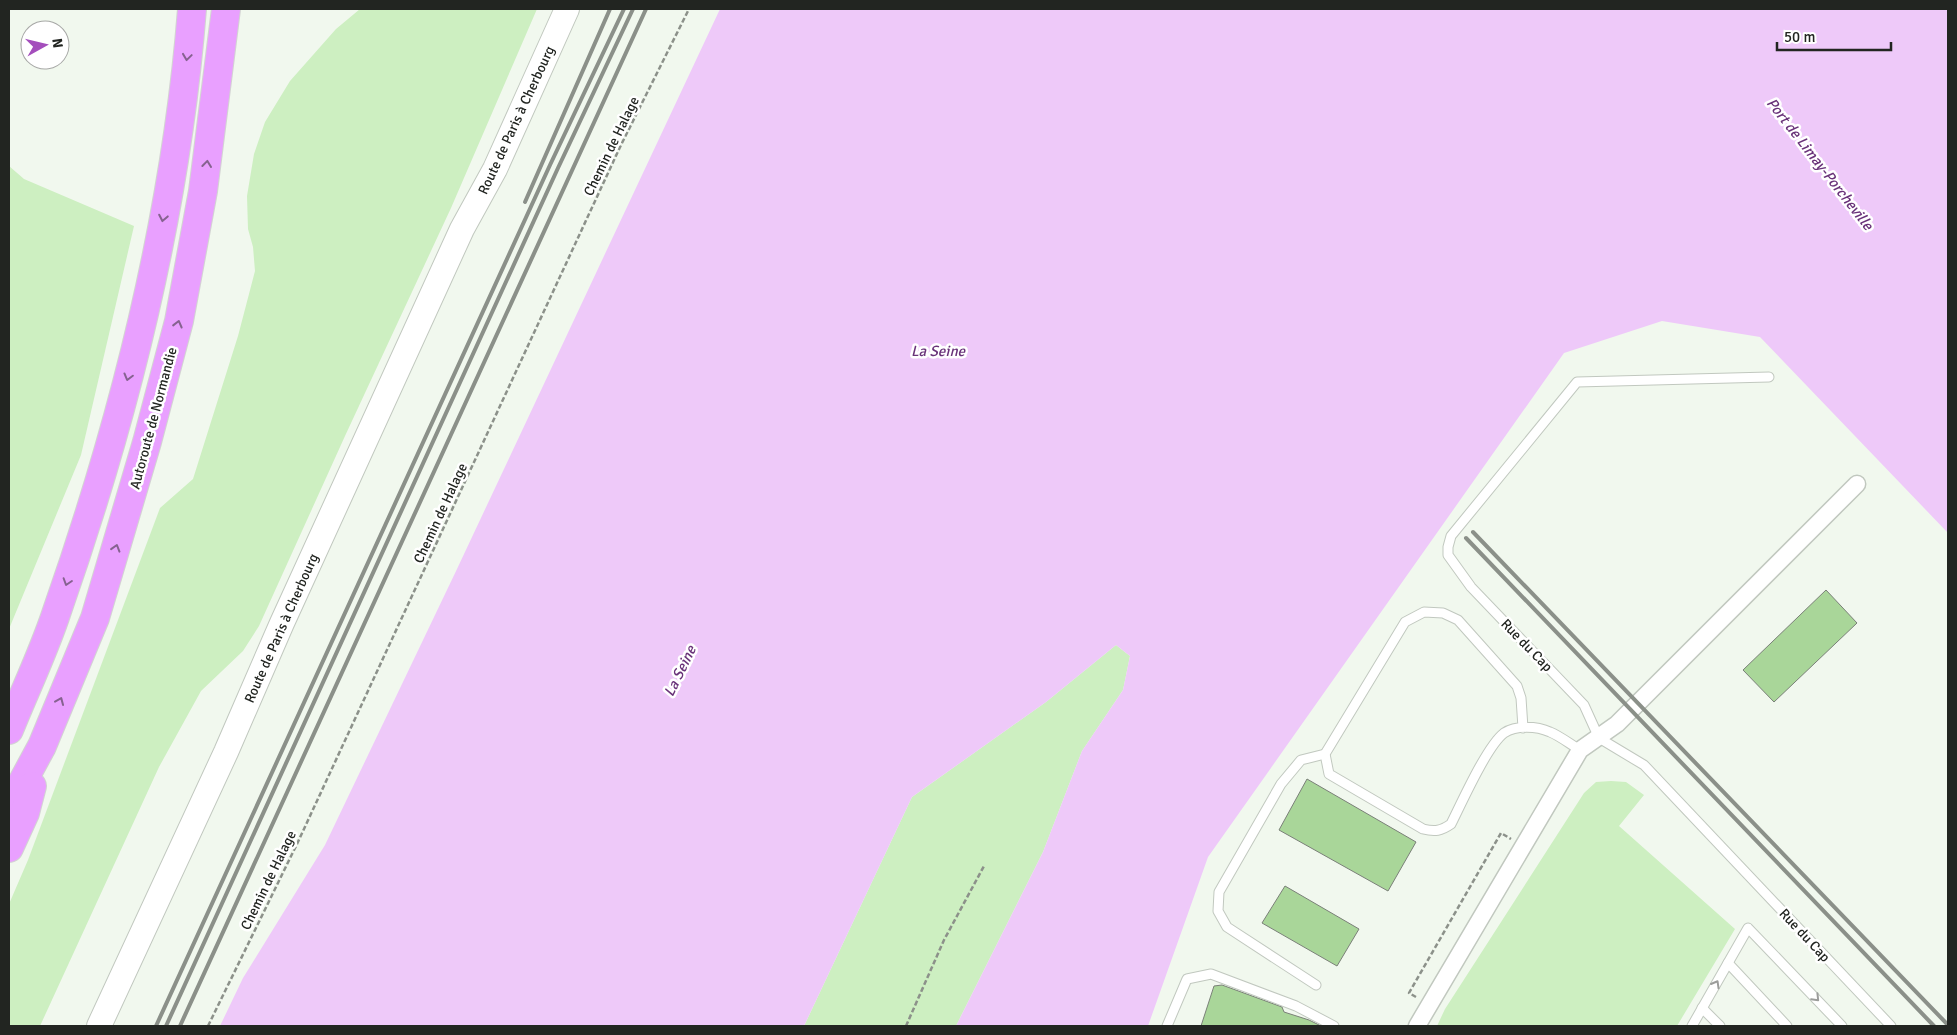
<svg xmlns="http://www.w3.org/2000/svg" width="1957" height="1035" font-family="Signika,sans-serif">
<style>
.green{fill:#cdefc1}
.water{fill:#eec9f9}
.building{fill:#a9d699;stroke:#7a8078}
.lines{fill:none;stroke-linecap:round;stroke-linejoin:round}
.service-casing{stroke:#c1c8bf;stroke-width:11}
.minor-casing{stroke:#c1c8bf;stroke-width:19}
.secondary-casing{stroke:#c1c8bf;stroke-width:26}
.motorway-casing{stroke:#d3d3d3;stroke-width:30}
.path{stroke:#8c918a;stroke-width:2.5;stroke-dasharray:5 2.5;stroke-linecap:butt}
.service{stroke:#fff;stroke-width:9}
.minor{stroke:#fff;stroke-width:16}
.secondary{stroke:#fff;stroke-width:24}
.motorway{stroke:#e9a0ff;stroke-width:28}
.rail{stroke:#8b9089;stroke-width:4}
.oneway{stroke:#866290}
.oneway2{stroke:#9c9d9b}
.labels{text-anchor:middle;stroke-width:5;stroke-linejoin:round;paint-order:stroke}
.street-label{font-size:14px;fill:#222521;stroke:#fff}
.water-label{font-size:15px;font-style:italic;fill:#693279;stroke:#fff}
</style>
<rect width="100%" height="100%" fill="#f1f8ee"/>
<g class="green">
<polygon points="360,9 537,9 451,208 345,436 259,626 243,651 201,691 159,767 40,1026 9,1026 9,904 28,860 160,508 193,479 238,336 255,271 253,247 248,229 247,196 254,154 265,122 290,81 336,29"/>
<polygon points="9,166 24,179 134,226 81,455 9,629"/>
<polygon points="1116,645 1130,656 1123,690 1082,751 1043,852 956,1026 804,1026 912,797 1046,702"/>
<polygon points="1611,781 1626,782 1644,795 1619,826 1735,929 1677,1026 1437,1026 1445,1009 1584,793 1596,782"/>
</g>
<polygon class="water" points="720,9 1948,9 1948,533 1760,337 1662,321 1564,353 1208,857 1148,1026 956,1026 1043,852 1082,751 1123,690 1130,656 1116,645 1046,702 912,797 804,1026 220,1026 243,978 325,845 457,569"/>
<g class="building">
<polygon points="1826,590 1857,623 1774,702 1743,670"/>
<polygon points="1307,779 1416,842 1388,891 1279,830"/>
<polygon points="1285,886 1359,929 1337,966 1262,923"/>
<polygon points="1222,985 1282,1007 1284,1012 1309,1020 1321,1026 1201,1026 1214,986"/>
</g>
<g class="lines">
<defs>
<g id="service">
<polyline points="1769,377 1577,382 1451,536 1448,547 1448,555 1471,587 1584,705 1599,738 1644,765 1891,1026"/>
<path d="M1523,728L1521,698L1517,686L1458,620L1443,613L1424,612L1405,622L1325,754L1329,774L1423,829C1435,832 1441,831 1451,824C1462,802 1487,746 1504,733C1516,725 1537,726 1550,732C1560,736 1570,744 1580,750"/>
<polyline points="1728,963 1787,1026"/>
<polyline points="1316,985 1227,927 1218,911 1219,892 1281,784 1301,760 1325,754"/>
<polyline points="1702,1008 1720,1026"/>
<polyline points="1167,1026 1187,979 1211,974 1296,1006 1334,1026"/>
<polyline points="1692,1026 1748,928 1842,1026"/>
</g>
<polyline id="minor" points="1417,1026 1580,750 1617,724 1857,484"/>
<polyline id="secondary" points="99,1026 226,752 282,623 462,229 495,169 567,9"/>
<g id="motorway">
<path d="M9,730C25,690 44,651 57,611C125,417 176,214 192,9"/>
<polyline points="9,807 42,746 95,618 147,442 179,321 203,191 226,9"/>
<polyline points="9,848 25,813 32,786"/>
</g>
</defs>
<use href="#service" class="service-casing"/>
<use href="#minor" class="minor-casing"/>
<use href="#secondary" class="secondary-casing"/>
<use href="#motorway" class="motorway-casing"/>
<g class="path">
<polyline points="1416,997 1409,993 1501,833 1511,839"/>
<polyline points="208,1026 297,844 621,145 689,9"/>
<polyline points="906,1026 944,940 984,866"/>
</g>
<use href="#service" class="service"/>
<use href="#minor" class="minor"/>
<use href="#secondary" class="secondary"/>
<use href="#motorway" class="motorway"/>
<g class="rail">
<polyline points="525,202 610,9"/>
<polyline points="1473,532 1948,1025"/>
<polyline points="1466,538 1934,1026"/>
<polyline points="156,1026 550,165 624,9"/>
<polyline points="166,1026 558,168 633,9"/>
<polyline points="180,1026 646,9"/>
</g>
</g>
<defs><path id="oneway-chevron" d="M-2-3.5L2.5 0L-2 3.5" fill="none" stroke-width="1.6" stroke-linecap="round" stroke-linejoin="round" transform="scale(1.25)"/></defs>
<g class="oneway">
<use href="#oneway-chevron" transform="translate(187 57) rotate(98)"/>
<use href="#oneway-chevron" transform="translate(207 164) rotate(-83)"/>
<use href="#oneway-chevron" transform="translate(163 218) rotate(101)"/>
<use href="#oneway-chevron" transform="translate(178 324) rotate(-76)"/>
<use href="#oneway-chevron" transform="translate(128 377) rotate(105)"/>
<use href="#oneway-chevron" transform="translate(116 548) rotate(-73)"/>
<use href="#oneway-chevron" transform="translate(67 582) rotate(108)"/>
<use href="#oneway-chevron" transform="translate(60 701) rotate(-67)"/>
</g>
<g class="oneway2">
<use href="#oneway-chevron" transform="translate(1716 984) rotate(-60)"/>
<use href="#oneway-chevron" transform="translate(1816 998) rotate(46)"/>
</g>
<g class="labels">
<g class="street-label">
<text transform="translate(516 120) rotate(-65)" y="5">Route de Paris à Cherbourg</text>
<text transform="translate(611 146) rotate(-64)" y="5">Chemin de Halage</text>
<text transform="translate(153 418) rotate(-75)" y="5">Autoroute de Normandie</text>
<text transform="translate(440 513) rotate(-65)" y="5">Chemin de Halage</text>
<text transform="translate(281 628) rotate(-66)" y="5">Route de Paris à Cherbourg</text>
<text transform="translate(1527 645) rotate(46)" y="5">Rue du Cap</text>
<text transform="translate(268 880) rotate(-64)" y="5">Chemin de Halage</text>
<text transform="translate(1805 935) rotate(47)" y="5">Rue du Cap</text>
</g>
<g class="water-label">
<text transform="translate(1820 164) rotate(52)" y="5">Port de Limay-Porcheville</text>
<text x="938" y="356">La Seine</text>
<text transform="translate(680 671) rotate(-64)" y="5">La Seine</text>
</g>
</g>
<rect width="1957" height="1035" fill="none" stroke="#222521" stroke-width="20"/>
<g transform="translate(45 45) rotate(82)"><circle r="24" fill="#ffffff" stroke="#a7a8a6"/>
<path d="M0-4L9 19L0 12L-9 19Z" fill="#a44ebc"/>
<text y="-8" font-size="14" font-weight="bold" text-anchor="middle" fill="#222521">N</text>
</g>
<path d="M1777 42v8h114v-8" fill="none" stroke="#222521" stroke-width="2.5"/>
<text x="1784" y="42" font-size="15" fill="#222521" stroke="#ffffff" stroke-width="4" paint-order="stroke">50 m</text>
</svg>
